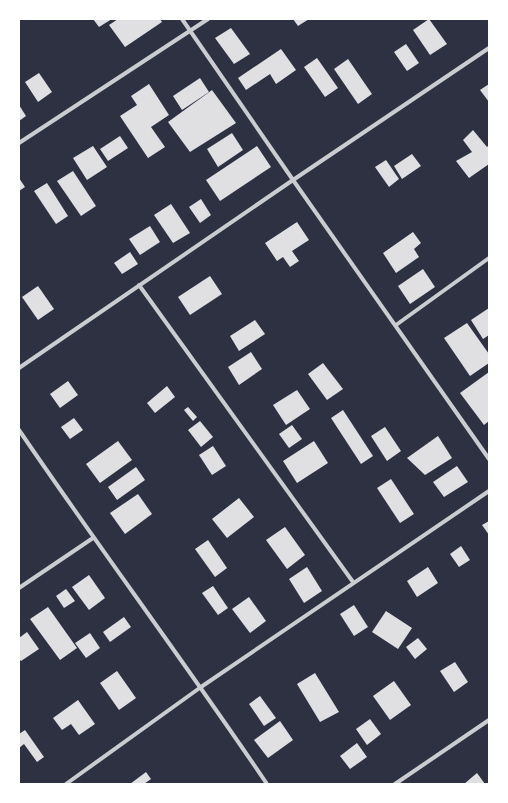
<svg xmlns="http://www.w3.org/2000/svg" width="508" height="803" font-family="Signika,sans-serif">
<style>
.building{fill:#e0e0e3}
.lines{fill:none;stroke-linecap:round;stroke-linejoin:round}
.minor{stroke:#caccd0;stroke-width:4}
</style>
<rect width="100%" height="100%" fill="#2d3142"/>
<g class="building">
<polygon points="93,19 112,19 99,27"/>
<polygon points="118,19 160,19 162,22 125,47 109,25"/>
<polygon points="293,19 309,19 298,26"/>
<polygon points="429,19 447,44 430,55 413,30"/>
<polygon points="231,28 250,54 234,64 215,38"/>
<polygon points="406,44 419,63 407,71 394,52"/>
<polygon points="281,49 296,70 276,84 270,74 246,90 238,78"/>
<polygon points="317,58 338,88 325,97 304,67"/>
<polygon points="348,59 372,94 358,104 334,69"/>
<polygon points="39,73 52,92 38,102 25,82"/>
<polygon points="200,78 209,92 182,110 173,96"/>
<polygon points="149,84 169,115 151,127 165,147 148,158 120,116 137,105 131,96"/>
<polygon points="489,84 489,102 480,90"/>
<polygon points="212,90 236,123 190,152 168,122"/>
<polygon points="19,105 26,116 19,121"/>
<polygon points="473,130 487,147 489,145 489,164 469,178 456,161 472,152 463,140"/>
<polygon points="232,133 243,150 218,167 207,149"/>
<polygon points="120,136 128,148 108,161 100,149"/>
<polygon points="93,146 107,167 87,180 73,158"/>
<polygon points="257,146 271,167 220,201 206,180"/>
<polygon points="412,154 421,166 402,179 394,166"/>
<polygon points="386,160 399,179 389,187 375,167"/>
<polygon points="73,171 96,206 81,216 57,181"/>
<polygon points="19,178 25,187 19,191"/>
<polygon points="47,183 68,216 56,224 34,191"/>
<polygon points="201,199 211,215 200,223 189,207"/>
<polygon points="171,204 190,233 173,243 154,215"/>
<polygon points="297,222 309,240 292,251 299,261 290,267 283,257 277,261 265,243"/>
<polygon points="150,226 160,242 140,255 129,239"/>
<polygon points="413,232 421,243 414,249 419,257 396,273 383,253"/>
<polygon points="130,252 138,264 122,274 114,263"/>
<polygon points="423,269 435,287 410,304 398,286"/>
<polygon points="210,276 222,294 190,315 178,297"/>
<polygon points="38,286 54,309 38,320 22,297"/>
<polygon points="489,308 489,335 483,339 471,320"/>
<polygon points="255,320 265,334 239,351 230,336"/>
<polygon points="467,323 489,354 489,363 470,376 444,338"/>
<polygon points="251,352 262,369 239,385 228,367"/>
<polygon points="323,363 343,389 327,400 308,374"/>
<polygon points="489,372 489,421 484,425 460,393"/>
<polygon points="68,381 78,395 60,408 50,394"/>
<polygon points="167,386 175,397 155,413 147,403"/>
<polygon points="297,390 310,409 286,425 273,405"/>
<polygon points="188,407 197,417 193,421 184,410"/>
<polygon points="343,410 373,456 361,464 331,418"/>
<polygon points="74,418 83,430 70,439 61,427"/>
<polygon points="200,421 213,437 201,447 188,430"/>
<polygon points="292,425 302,439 289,448 279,434"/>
<polygon points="385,427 401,451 387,461 371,436"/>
<polygon points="438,436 452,458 425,475 407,458"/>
<polygon points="118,441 132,460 100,483 86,464"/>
<polygon points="314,441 328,463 297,483 283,461"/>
<polygon points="213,446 226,466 212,475 199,455"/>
<polygon points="457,466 468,482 444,497 433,482"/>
<polygon points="136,467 145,480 117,500 108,487"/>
<polygon points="391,479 414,514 400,523 377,488"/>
<polygon points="138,494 152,514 125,534 110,513"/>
<polygon points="239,498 254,517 227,538 212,519"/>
<polygon points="489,521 489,535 482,525"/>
<polygon points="285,527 305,555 287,569 266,540"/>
<polygon points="208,540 227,568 215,577 195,549"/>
<polygon points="461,546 470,560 459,567 450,554"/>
<polygon points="307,567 322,591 304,603 289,579"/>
<polygon points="428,567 438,583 417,597 407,581"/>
<polygon points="89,575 105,598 89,610 72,587"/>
<polygon points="213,586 228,608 218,615 202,593"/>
<polygon points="66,589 75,601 64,608 56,596"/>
<polygon points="249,597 266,621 250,633 232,609"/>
<polygon points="354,605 368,627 354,636 340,614"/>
<polygon points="48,607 77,648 60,660 30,619"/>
<polygon points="386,611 412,628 398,649 372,632"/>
<polygon points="124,617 131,627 110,642 103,632"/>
<polygon points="27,632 39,649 21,661 19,659 19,638"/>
<polygon points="90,633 100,648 86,658 75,643"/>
<polygon points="418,638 427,649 415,659 406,647"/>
<polygon points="455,662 468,682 454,692 440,671"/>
<polygon points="117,671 136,698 119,710 100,683"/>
<polygon points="315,673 339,712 320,722 297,684"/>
<polygon points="394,681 411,705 390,720 373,696"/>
<polygon points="260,696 276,718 264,726 249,704"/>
<polygon points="78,700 95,724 79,735 71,724 62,730 53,718"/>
<polygon points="370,719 381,734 367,745 356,729"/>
<polygon points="280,721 293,740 268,758 254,740"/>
<polygon points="25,730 44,757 37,762 24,744 19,748 19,734"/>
<polygon points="357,743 367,757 350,769 340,756"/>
<polygon points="146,772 151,779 144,784 130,784"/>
<polygon points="477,773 485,784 464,784"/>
</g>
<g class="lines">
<g class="minor">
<polyline points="182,19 293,180 489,459"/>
<polyline points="19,143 208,19"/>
<polyline points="139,285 353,582"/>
<polyline points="396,325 489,258"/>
<polyline points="19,368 293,180 489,48"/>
<path d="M19,430C100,549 186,664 267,784"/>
<polyline points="19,588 93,538"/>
<polyline points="66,784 201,687 489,491"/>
<polyline points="395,784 489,720"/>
</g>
</g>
<rect width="508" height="803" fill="none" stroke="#ffffff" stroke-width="40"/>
</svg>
